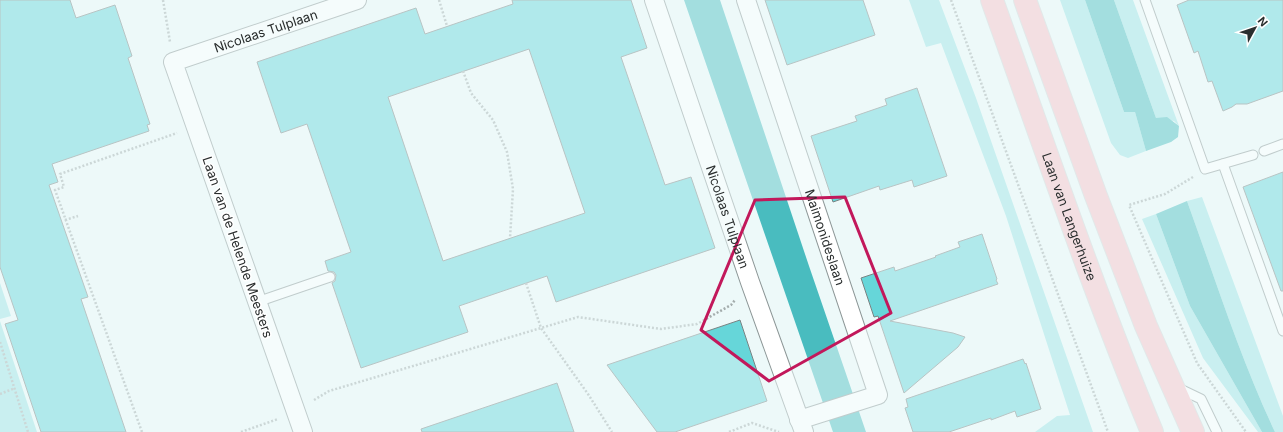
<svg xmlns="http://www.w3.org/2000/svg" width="1283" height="432" font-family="Inter,sans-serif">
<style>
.green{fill:#9de3e4}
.water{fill:#49bcbf}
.building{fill:#66d6d9;stroke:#798383;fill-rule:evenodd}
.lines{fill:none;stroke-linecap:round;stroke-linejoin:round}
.lane-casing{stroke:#8c9696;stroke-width:11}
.street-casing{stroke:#8c9696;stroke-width:20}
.primary-casing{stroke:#d4d5d5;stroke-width:24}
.path{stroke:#a4adad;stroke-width:2.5;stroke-dasharray:2 2;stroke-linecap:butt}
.lane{stroke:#fff;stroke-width:9}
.street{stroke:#fff;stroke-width:18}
.primary{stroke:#fabec6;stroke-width:22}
.marked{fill:none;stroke:#c2185b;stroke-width:3;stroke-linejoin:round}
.labels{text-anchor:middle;stroke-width:3;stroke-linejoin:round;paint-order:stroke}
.street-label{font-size:13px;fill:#2a2e2e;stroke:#fff}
</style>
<rect width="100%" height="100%" fill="#edf9f9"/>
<g class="green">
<polygon points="909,0 939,0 976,98 1093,432 1035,432 1057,416 1070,415 1006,216 941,43 926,47"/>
<polygon points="1060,0 1085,0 1124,112 1135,112 1146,151 1128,158 1120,155 1111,143"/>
<polygon points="1114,0 1133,0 1179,126 1174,121 1156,118"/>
<path d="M1202,197L1283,416V432H1275C1240,358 1215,278 1187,201Z"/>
<polygon points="1156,214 1190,306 1262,432 1258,432 1203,358 1142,219"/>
<polygon points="0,283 11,316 0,319"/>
<polygon points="0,321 37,432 0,432"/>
</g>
<g class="water">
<polygon points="684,0 720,0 809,266 866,432 833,432"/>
<polygon points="1085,0 1114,0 1156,118 1167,117 1179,126 1178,137 1171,142 1146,151 1135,112 1124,112"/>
<path d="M1187,201C1215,278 1240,358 1275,432H1262L1190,306L1156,214Z"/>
</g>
<g class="building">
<polygon points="0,0 70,0 76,18 115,5 132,56 128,58 150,124 147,125 149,131 52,164 58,182 49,185 88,297 81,299 126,432 41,432 5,324 18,320 0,267"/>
<path d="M512,0H631L647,48L621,57L665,185L691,177L715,248L556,302L547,276L459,306L468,332L361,368L332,283L335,281L336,275L334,272L328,271L325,261L351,252L307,124L281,133L257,62L416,8L425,34L513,4ZM529,49L585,213L443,261L388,97Z"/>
<polygon points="765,0 863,0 875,35 787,65"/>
<polygon points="1189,0 1283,0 1283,91 1247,104 1236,104 1232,107 1223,111 1212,81 1208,82 1198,51 1194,53 1177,5"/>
<polygon points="917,88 947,176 914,187 912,180 880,190 879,186 833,202 811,136 857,121 855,116 887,105 885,99"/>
<polygon points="1283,172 1283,291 1281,291 1243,187"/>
<polygon points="982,234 997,279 996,280 998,284 890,321 953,333 965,337 958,347 904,393 878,316 874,317 861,278 894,267 895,271 936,257 935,256 960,247 958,242"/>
<polygon points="740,320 767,401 675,432 657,432 607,365"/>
<polygon points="1023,359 1025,364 1026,363 1041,409 1017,417 1015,411 991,420 991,418 949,432 913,432 905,408 908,407 906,399"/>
<polygon points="557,383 574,432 422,432 421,429"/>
</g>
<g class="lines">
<defs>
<g id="lane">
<polyline points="1145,0 1205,169 1253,155"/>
<polyline points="1264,151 1283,144"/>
<polyline points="1223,164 1283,331"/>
<polyline points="257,302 330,277"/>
<polyline points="1176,387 1201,399 1217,432"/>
</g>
<g id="street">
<path id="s1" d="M654,0L750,282L804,432"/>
<path id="s2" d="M746,0L878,395L799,420"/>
<path id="s3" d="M303,432L173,62L357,0"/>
</g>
<g id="primary">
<path id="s4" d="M992,0C1044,145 1093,290 1152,432"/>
<polyline points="1025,0 1096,196 1146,326 1193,432"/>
</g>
</defs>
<use href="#lane" class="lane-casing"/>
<use href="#street" class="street-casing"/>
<use href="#primary" class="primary-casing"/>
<g class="path">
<polyline points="163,0 170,42"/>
<polyline points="439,0 447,26"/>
<polyline points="951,0 1108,432"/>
<polyline points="463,71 471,93 493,120 507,152 513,189 510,238"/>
<polyline points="1193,177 1165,194 1129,205 1197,363 1246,432"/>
<polyline points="65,220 78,216"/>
<polyline points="526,283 541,328 588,394 612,432"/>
<polyline points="0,342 28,432"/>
<polyline points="0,394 15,388"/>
<polyline points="314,400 329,391 578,317 661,329 697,324 731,305 735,300"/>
<polyline points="142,432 55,190 64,187 60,174 177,133"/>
<polyline points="241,432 278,419"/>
<polyline points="729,432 752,423 779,432"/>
</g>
<use href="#lane" class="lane"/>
<use href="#street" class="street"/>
<use href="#primary" class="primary"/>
</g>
<path d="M0 0H1283V432H0ZM845,197L891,313L769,381L701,330L755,200Z" fill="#edf9f9" fill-opacity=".55" fill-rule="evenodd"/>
<path class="marked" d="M845,197L891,313L769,381L701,330L755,200Z"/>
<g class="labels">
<g class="street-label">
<text dy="5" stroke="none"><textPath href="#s3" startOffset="490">Nicolaas Tulplaan</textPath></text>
<text dy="5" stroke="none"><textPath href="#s1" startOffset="229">Nicolaas Tulplaan</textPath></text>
<text dy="5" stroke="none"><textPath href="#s4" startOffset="230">Laan van Langerhuize</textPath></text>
<text dy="5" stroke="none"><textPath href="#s2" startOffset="250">Maimonideslaan</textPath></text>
<text transform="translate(238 247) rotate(71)" y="5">Laan van de Helende Meesters</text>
</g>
</g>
<g transform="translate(1255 28) rotate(50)" stroke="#ffffff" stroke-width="3" paint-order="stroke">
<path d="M0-3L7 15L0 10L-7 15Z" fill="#2a2e2e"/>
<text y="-6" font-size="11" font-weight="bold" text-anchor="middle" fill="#2a2e2e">N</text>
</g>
</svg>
